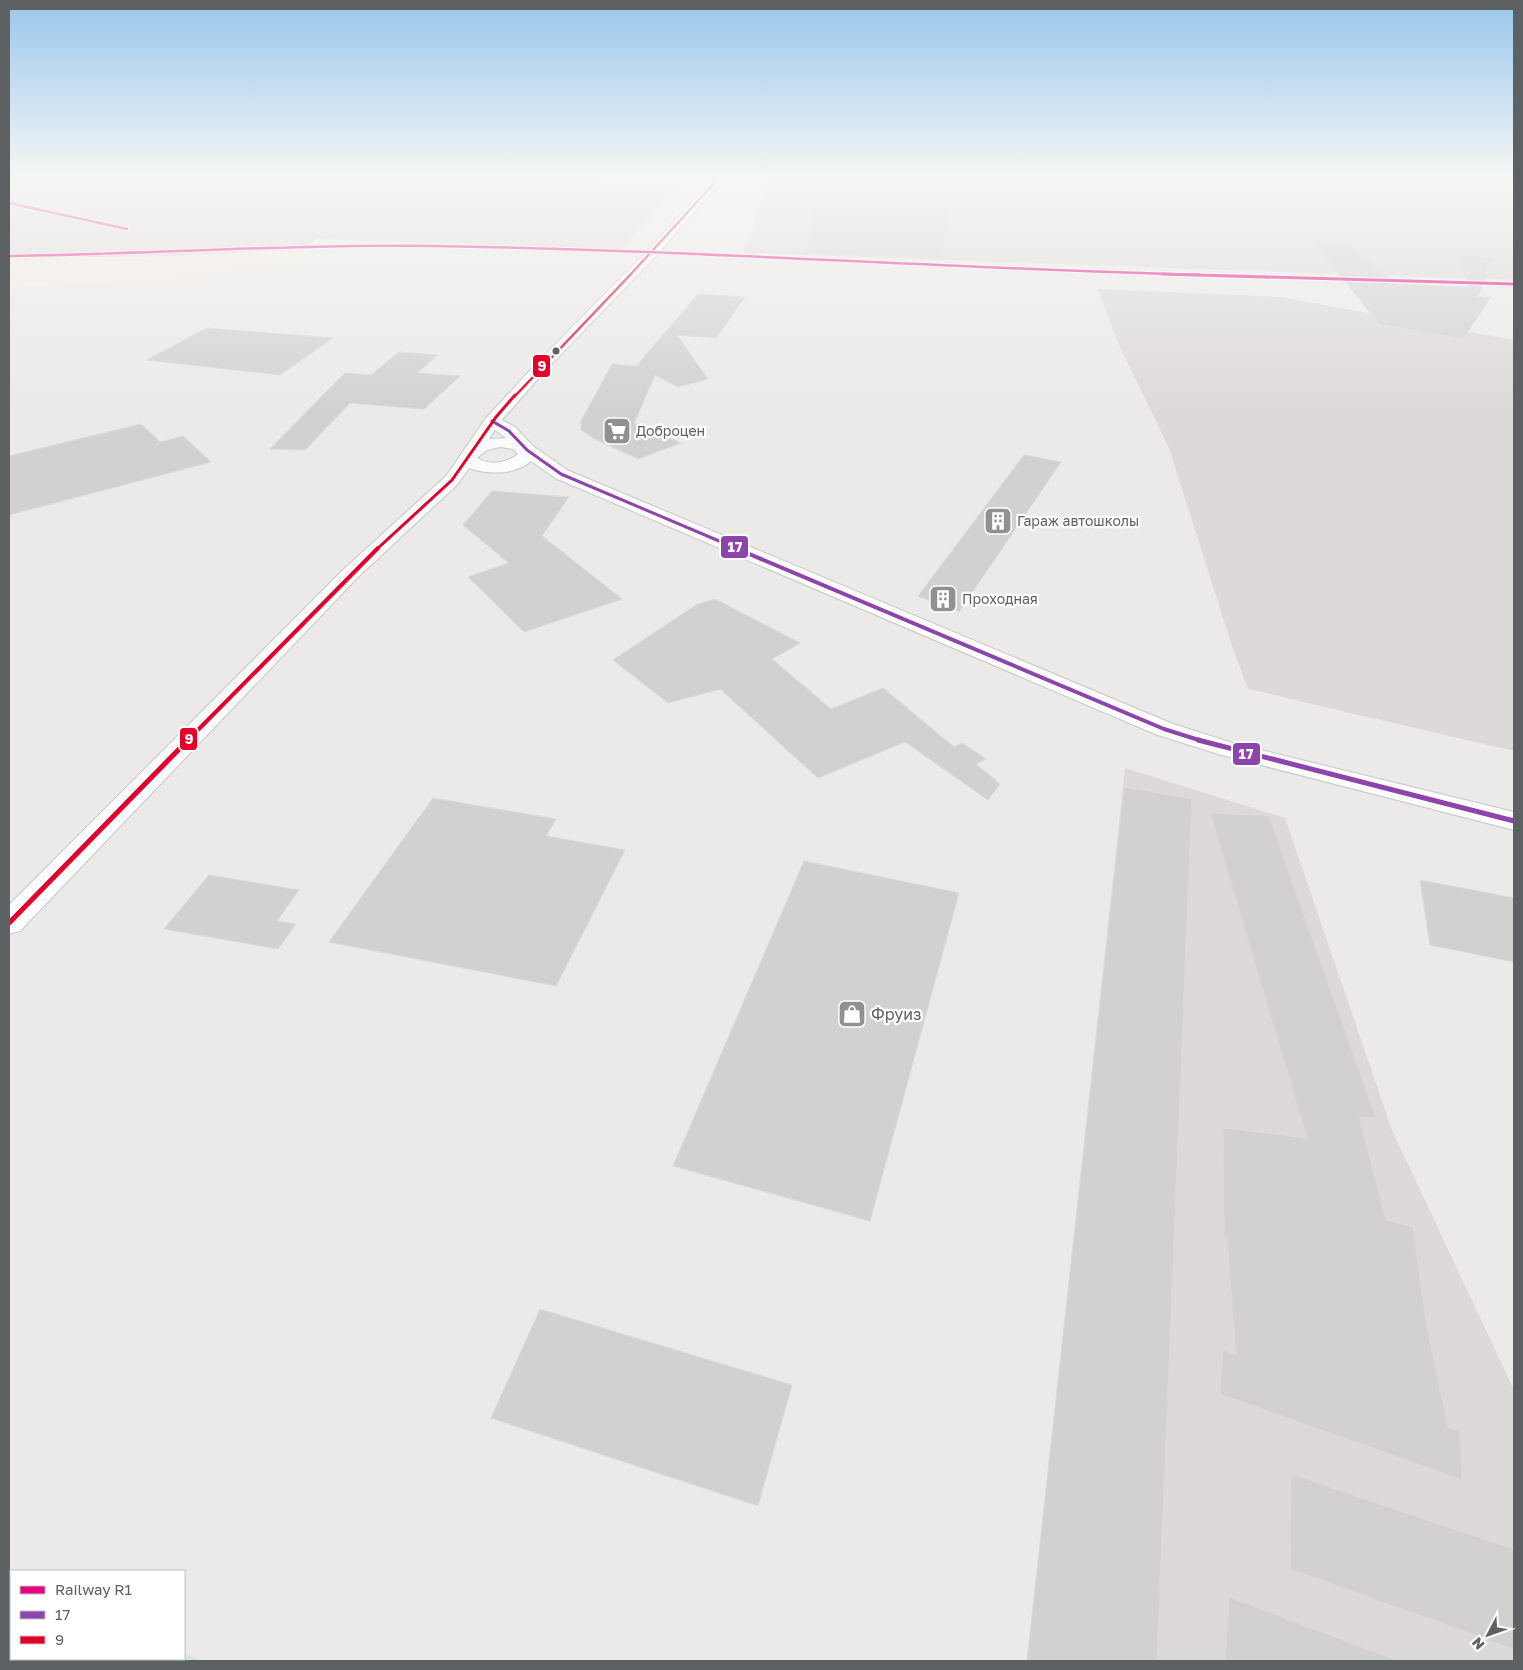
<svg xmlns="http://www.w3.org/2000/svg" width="1523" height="1670" font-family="'Golos Text',sans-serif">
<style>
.commercial{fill:#f4ede2}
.industrial{fill:#dcd9d8}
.green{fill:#d9e6d5}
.building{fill:#d3d1d0;stroke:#dcdad7}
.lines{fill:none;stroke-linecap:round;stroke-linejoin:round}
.secondary-casing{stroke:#c6c7c7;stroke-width:2}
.secondary{fill:#fcfcfc;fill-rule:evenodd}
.bus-1-far2-casing{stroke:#fff;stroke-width:5.5}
.bus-1-far1-casing{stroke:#fff;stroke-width:7}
.bus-1-casing{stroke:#fff;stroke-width:9}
.bus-2-far4-casing{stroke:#fff;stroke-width:3}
.bus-2-far3-casing{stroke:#fff;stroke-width:4.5}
.bus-2-far2-casing{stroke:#fff;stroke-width:5.5}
.bus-2-far1-casing{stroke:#fff;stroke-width:7}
.bus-2-casing{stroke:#fff;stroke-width:9}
.bus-1-far2{stroke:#8e44ad;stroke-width:3}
.bus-1-far1{stroke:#8e44ad;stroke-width:4}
.bus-1{stroke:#8e44ad;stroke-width:5}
.bus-2-far4{stroke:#e4002b;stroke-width:2}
.bus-2-far3{stroke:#e4002b;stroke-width:2.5}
.bus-2-far2{stroke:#e4002b;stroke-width:3}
.bus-2-far1{stroke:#e4002b;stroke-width:4}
.bus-2{stroke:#e4002b;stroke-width:5}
.rail-1-far1-casing{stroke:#fff;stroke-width:4}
.rail-1-casing{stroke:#fff;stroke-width:5}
.rail-1-far1{stroke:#e5007d;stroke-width:2.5}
.rail-1{stroke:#e5007d;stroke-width:3}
.bus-dot{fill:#5d6164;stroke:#fff;stroke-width:2}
.labels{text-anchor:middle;stroke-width:4.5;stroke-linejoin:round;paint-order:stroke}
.far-poi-label{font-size:14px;fill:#5d6164;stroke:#fff;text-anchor:start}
.poi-label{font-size:16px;fill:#5d6164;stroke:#fff;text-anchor:start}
.line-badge{stroke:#fff;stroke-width:2}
.badge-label{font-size:14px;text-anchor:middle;font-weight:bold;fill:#fff}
</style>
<rect width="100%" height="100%" fill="#eceae8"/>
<polygon class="commercial" points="301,250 298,258 169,281 9,287 9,258 175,256"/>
<g class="industrial">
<polygon points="9,179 530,179 679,184 622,249 317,239 302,249 175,256 9,258"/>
<polygon points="770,179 1514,179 1514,280 746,253 743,252 755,228 754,219"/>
<polygon points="1098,289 1281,297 1514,340 1514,751 1248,689 1232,646 1169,448 1119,345"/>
<polygon points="1125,768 1285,818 1392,1130 1514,1390 1514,1661 1027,1661"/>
</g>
<polygon class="green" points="9,1573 11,1574 11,1659 184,1659 184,1653 202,1661 9,1661"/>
<g class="building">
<polygon points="813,207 947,209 943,259 806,254"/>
<polygon points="1315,244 1349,244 1397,284 1469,287 1454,253 1492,258 1478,297 1491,297 1463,339 1379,324"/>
<polygon points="698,294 745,297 716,338 677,335 708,379 678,387 655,375 634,423 681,443 638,459 593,438 581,430 581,421 612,364 640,366 637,365"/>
<polygon points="207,328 333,338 280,375 146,360"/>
<polygon points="399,352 438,355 417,373 460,376 424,409 350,403 305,450 270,449 345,373 371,375"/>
<polygon points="141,424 160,442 183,436 211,462 9,515 9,456"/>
<polygon points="1024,455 1061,462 959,612 918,596"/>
<polygon points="492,491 569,497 542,536 622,599 524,632 468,577 509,563 463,525"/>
<polygon points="715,599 800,643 772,659 831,709 883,688 954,747 962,743 986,759 976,764 1000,784 988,800 905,742 818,778 720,689 668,703 613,660 696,605"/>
<polygon points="1124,787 1192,799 1157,1661 1027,1661"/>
<polygon points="433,798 556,819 546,836 625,850 556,986 329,942"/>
<polygon points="1210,813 1269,816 1376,1118 1359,1117 1386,1220 1413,1227 1426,1322 1448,1427 1460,1431 1462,1480 1220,1394 1223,1350 1236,1355 1227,1238 1224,1237 1223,1128 1307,1138"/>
<polygon points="804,861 959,893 870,1221 673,1166"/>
<polygon points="209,875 299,890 277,921 296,924 278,949 164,929"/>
<polygon points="1420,880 1514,898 1514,962 1430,945"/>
<polygon points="540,1309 792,1385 758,1506 491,1418"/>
<polygon points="1291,1474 1514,1549 1514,1649 1290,1569"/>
<polygon points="1229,1597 1393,1659 1392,1661 1225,1661"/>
</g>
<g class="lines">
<defs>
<path id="secondary" d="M713,179H723L656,256L543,373L502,420L515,427L533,446L567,470L1173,724L1236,744L1514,812V830L1218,754L1155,734L555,478L531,461C515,475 489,475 469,468L458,484L358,577L20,931L9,934V905L344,569L446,476L486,418L533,367L648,250ZM495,430L506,438L489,439ZM500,447L513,449L518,454C507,463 490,466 477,458L487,450Z"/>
</defs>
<use href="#secondary" class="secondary-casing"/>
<use href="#secondary" class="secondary"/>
<defs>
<polyline id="bus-1-far2" points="492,421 509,431 527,450 561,474 738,549"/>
<polyline id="bus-1-far1" points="735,548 1164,729 1202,741"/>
<polyline id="bus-1" points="1198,740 1514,821"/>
<polyline id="bus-2-far4" points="630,275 718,179"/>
<polyline id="bus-2-far3" points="514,397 631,274"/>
<polyline id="bus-2-far2" points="377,549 452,480 496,417 515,395"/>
<polyline id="bus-2-far1" points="187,741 378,548"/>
<polyline id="bus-2" points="9,923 188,740"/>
</defs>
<use href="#bus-1-far2" class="bus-1-far2-casing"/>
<use href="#bus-1-far1" class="bus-1-far1-casing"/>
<use href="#bus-1" class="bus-1-casing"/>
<use href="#bus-2-far4" class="bus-2-far4-casing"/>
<use href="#bus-2-far3" class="bus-2-far3-casing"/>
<use href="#bus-2-far2" class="bus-2-far2-casing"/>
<use href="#bus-2-far1" class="bus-2-far1-casing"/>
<use href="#bus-2" class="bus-2-casing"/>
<use href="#bus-1-far2" class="bus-1-far2"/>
<use href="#bus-1-far1" class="bus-1-far1"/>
<use href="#bus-1" class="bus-1"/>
<use href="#bus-2-far4" class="bus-2-far4"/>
<use href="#bus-2-far3" class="bus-2-far3"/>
<use href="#bus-2-far2" class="bus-2-far2"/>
<use href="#bus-2-far1" class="bus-2-far1"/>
<use href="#bus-2" class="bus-2"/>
<defs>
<g id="rail-1-far1">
<polyline points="9,203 127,229"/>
<path d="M9,256C151,254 292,244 434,246C689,250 944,268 1200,275"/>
</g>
<polyline id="rail-1" points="1162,274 1514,284"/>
</defs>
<use href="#rail-1-far1" class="rail-1-far1-casing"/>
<use href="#rail-1" class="rail-1-casing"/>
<use href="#rail-1-far1" class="rail-1-far1"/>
<use href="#rail-1" class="rail-1"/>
</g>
<linearGradient id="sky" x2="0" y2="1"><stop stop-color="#98c7ec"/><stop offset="0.43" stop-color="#f6f6f5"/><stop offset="1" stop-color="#f6f6f5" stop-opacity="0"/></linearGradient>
<rect width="1523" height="412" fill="url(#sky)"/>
<defs>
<symbol id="supermarket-square" viewBox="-11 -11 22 22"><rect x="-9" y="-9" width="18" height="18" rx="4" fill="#8f9192" stroke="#fff"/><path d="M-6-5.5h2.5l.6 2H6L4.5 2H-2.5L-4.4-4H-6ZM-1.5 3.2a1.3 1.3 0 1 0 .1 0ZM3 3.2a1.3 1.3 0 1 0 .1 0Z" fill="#fff"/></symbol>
<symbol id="building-square" viewBox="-11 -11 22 22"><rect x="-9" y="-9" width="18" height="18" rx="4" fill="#8f9192" stroke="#fff"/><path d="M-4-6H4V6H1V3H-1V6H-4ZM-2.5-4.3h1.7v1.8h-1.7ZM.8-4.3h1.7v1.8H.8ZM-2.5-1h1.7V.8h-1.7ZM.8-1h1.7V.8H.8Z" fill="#fff"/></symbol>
<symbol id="shop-square" viewBox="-11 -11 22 22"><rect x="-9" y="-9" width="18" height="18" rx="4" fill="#8f9192" stroke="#fff"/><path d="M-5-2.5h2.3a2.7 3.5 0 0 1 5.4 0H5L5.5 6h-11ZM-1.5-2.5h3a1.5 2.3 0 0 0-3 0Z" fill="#fff"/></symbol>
</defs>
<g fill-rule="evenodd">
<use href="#supermarket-square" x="601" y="415" width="32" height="32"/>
<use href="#building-square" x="982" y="505" width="32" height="32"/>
<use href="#building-square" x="927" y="583" width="32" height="32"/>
<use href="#shop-square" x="836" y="998" width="32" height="32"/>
</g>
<circle class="bus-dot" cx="556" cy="351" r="4.5"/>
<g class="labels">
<g class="far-poi-label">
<text x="636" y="436">Доброцен</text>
<text x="1017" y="526">Гараж автошколы</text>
<text x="962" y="604">Проходная</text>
</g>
<g class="poi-label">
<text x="871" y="1020">Фруиз</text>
</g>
</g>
<g class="line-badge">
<rect x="532" y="354" width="19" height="24" rx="5" fill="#e4002b"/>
<rect x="720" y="535" width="29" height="24" rx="5" fill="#8e44ad"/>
<rect x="179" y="727" width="19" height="24" rx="5" fill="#e4002b"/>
<rect x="1232" y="742" width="29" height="24" rx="5" fill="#8e44ad"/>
</g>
<g class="badge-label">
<text x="542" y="371">9</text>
<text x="735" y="552">17</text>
<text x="189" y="744">9</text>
<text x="1246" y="759">17</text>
</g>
<rect width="1523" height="1670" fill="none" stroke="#5d6164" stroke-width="20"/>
<rect x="10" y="1570" width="175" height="90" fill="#ffffff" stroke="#bec0c1"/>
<rect x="20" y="1586" width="25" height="8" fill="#e5007d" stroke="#bec0c1"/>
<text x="55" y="1595" font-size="15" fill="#5d6164">Railway R1</text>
<rect x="20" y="1611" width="25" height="8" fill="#8e44ad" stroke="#bec0c1"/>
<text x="55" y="1620" font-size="15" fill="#5d6164">17</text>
<rect x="20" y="1636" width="25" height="8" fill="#e4002b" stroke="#bec0c1"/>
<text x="55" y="1645" font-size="15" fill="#5d6164">9</text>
<g transform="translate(1488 1635) rotate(229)" stroke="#ffffff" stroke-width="4" paint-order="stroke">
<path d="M0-4L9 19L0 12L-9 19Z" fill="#5d6164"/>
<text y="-8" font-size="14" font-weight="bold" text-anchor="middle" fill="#5d6164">N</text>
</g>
</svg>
